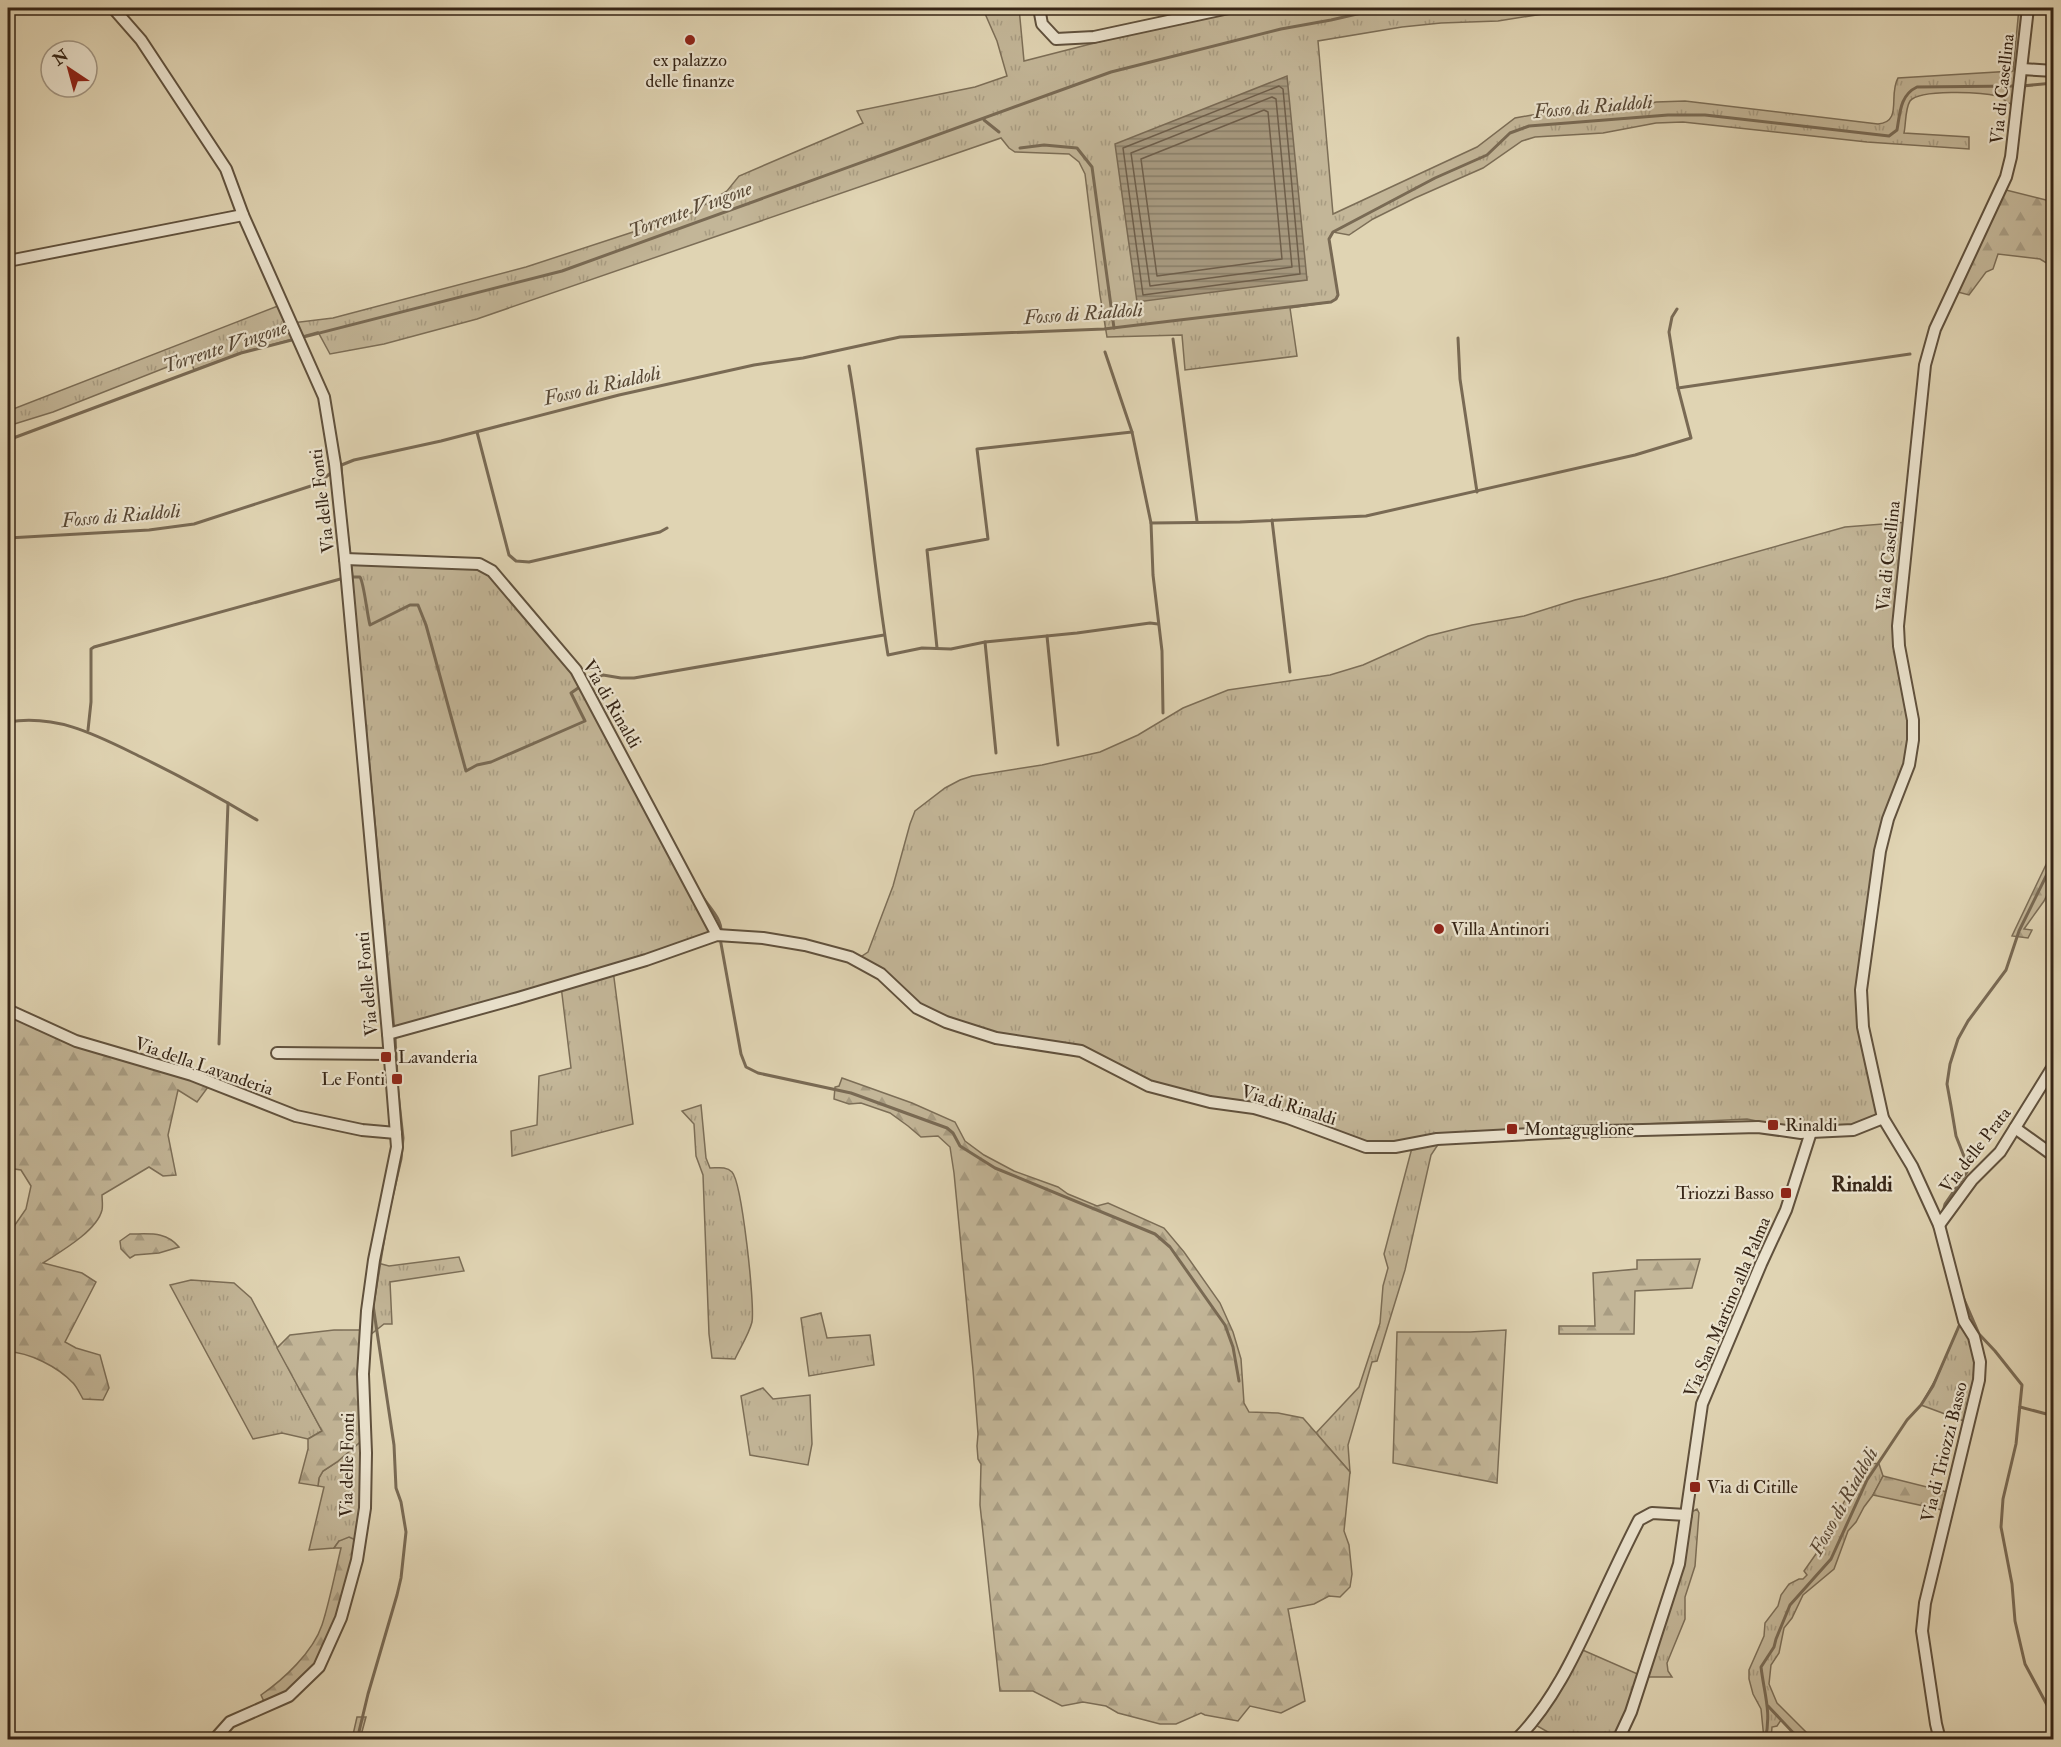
<svg xmlns="http://www.w3.org/2000/svg" width="2061" height="1747" font-family="'IM FELL Double Pica',serif">
<style>
.grass{fill:url(#grass-tufts);stroke:#7c6e57;stroke-width:1.5}
.forest{fill:url(#forest-firs);stroke:#7c6e57;stroke-width:1.5}
.water{fill:url(#water-rules);stroke:#796a54;stroke-width:1.5}
.lines{fill:none;stroke-linecap:round;stroke-linejoin:round}
.shore{stroke:#6e5e4a;stroke-width:1.5}
.stream{stroke:#796a54;stroke-width:3}
.minor-casing{stroke:#60513d;stroke-width:14}
.minor{stroke:#ebe3ce;stroke-width:10}
.poi-dot{fill:#8f2418;stroke:#ebe3ce;stroke-width:2}
.labels{text-anchor:middle;stroke-width:4.5;stroke-linejoin:round;paint-order:stroke}
.poi-label{font-size:18px;fill:#362516;stroke:#ebe3ce;text-anchor:start}
.street-label{font-size:18px;fill:#362516;stroke:#ebe3ce}
.water-label{font-size:20px;font-style:italic;fill:#584835;stroke:#ebe3ce}
.quarter-label{font-size:21px;font-weight:bold;fill:#362516;stroke:#ebe3ce}
</style>
<defs>
<pattern id="grass-tufts" width="24" height="20" patternUnits="userSpaceOnUse" patternTransform="scale(1.5)"><rect width="24" height="20" fill="#c3b698"/><path d="M3 7l-1-3M5 7V3M7 7l1-3M15 17l-1-3M17 17v-4M19 17l1-3" fill="none" stroke="#a89c82"/></pattern>
<pattern id="forest-firs" width="22" height="20" patternUnits="userSpaceOnUse" patternTransform="scale(1.5)"><rect width="22" height="20" fill="#c3b698"/><path d="M5 1l3.5 6h-7zM16 11l3.5 6h-7z" fill="#a89c82"/></pattern>
<pattern id="water-rules" width="6" height="5" patternUnits="userSpaceOnUse" patternTransform="scale(1.5)"><rect width="6" height="5" fill="#a6987e"/><path d="M0 2.5h6" fill="none" stroke="#887c66"/></pattern>
</defs>
<rect width="100%" height="100%" fill="#e0d4b3"/>
<filter id="stains"><feTurbulence type="fractalNoise" baseFrequency=".00333" numOctaves="4"/><feColorMatrix values="0 0 0 0 .2 0 0 0 0 .09 0 0 0 0 .02 0 0 0 .5 -.17"/></filter>
<radialGradient id="worn" r=".72"><stop offset=".6" stop-color="#630" stop-opacity="0"/><stop offset="1" stop-color="#630" stop-opacity=".3"/></radialGradient>
<g class="grass">
<path d="M987,8H1019L1024,61L1231,8H1581L1498,21L1441,23L1402,27L1318,41L1333,214L1477,147L1515,118L1532,115L1625,110L1656,102L1685,101L1878,124C1903,122 1888,95 1898,78L2013,71L2019,8H2028L2017,105C2004,104 2007,99 1997,96C1982,92 1919,89 1910,101C1905,109 1906,124 1904,133L1969,137V149L1867,142L1683,122L1656,123L1603,133L1535,137L1522,141L1483,168L1415,198L1373,219L1349,235L1333,232L1329,239L1338,295L1336,299L1331,302L1290,308L1297,356L1185,370L1182,335L1107,337L1100,295L1085,174L1079,162L1069,154L1015,152L1009,148L1001,138L477,319L384,344L330,354L318,332L241,353L194,370L190,358L53,412L8,426V411L283,304L292,323L333,318L526,267L691,213L727,191L739,176L863,123L857,111L975,87L1007,76L997,41L983,9Z"/>
<polygon points="1908,522 1898,626 1913,740 1888,819 1861,990 1883,1118 1853,1130 1811,1132 1747,1119 1445,1134 1431,1155 1405,1270 1377,1361 1372,1362 1348,1445 1350,1472 1316,1433 1359,1387 1380,1323 1383,1286 1388,1268 1384,1254 1413,1144 1366,1147 1254,1108 1149,1086 1099,1059 946,1022 856,960 868,952 893,886 910,824 915,811 945,788 960,780 972,776 1042,765 1100,752 1138,735 1183,708 1228,690 1330,675 1363,665 1428,636 1472,625 1524,616 1575,600 1667,577 1845,527"/>
<polygon points="345,559 479,564 576,670 717,935 613,970 633,1124 512,1156 511,1131 537,1125 539,1076 571,1068 561,986 388,1034"/>
<path d="M701,1105L706,1158L710,1168C718,1168 726,1166 732,1172C742,1183 755,1304 752,1322C749,1334 740,1348 735,1359L712,1358L709,1334L703,1175L696,1156L694,1124L682,1111Z"/>
<polygon points="459,1257 464,1271 390,1282 392,1324 384,1324 365,1339 374,1262 389,1266"/>
<polygon points="191,1280 234,1283 251,1298 322,1431 308,1439 282,1433 253,1439 170,1285"/>
<polygon points="821,1313 827,1338 870,1335 874,1365 809,1376 801,1318"/>
<polygon points="1964,1321 1980,1362 1969,1423 1921,1405 1939,1373 1959,1326"/>
<polygon points="763,1388 773,1399 810,1395 812,1444 808,1465 750,1455 741,1396"/>
<polygon points="366,1437 360,1542 339,1541 334,1548 309,1550 324,1487 318,1486 319,1478 323,1471 337,1462"/>
<polygon points="1865,1462 1879,1464 1883,1476 1873,1495 1864,1507 1856,1522 1848,1531 1834,1569 1803,1595 1792,1618 1784,1628 1779,1653 1771,1665 1769,1684 1777,1703 1813,1739 1800,1739 1781,1720 1777,1726 1772,1727 1771,1739 1764,1739 1761,1709 1753,1694 1749,1679 1749,1670 1764,1636 1765,1623 1778,1606 1781,1595 1789,1584 1799,1579 1803,1579 1807,1575 1804,1571 1818,1551 1824,1550 1823,1542"/>
<polygon points="1697,1509 1699,1513 1695,1566 1685,1597 1685,1619 1667,1663 1668,1671 1672,1677 1643,1677 1618,1739 1560,1739 1532,1723 1578,1648 1642,1676 1679,1564 1686,1515"/>
<polygon points="357,1717 366,1717 360,1739 352,1739"/>
</g>
<g class="forest">
<polygon points="2002,189 2046,200 2053,199 2053,267 2040,259 1998,254 1993,269 1986,272 1969,295 1954,291"/>
<polygon points="2053,850 2053,882 2044,901 2024,929 2032,930 2028,938 2012,936"/>
<path d="M8,1010L76,1041L211,1083L197,1102L178,1090L168,1135L176,1175L163,1176L149,1167L102,1195C102,1200 103,1205 102,1210C97,1231 60,1252 43,1263L82,1273L96,1282L65,1342L76,1348L100,1355L109,1388L103,1400L83,1399C80,1394 77,1387 73,1383C58,1367 29,1352 8,1352V1235L26,1209L31,1186L21,1170L8,1168Z"/>
<polygon points="842,1078 912,1103 955,1122 965,1141 984,1155 1014,1171 1058,1187 1068,1194 1097,1206 1108,1203 1164,1228 1184,1252 1220,1303 1233,1332 1241,1359 1244,1403 1249,1412 1278,1413 1303,1418 1350,1472 1344,1531 1349,1545 1352,1574 1350,1587 1340,1597 1329,1596 1314,1604 1288,1609 1305,1701 1281,1713 1250,1706 1238,1721 1205,1715 1201,1713 1176,1724 1160,1724 1118,1713 1106,1706 1083,1702 1062,1706 1033,1691 1000,1691 980,1505 981,1464 978,1459 977,1446 978,1434 973,1370 954,1173 950,1147 938,1136 921,1137 908,1126 890,1113 861,1103 849,1104 834,1099 835,1087 839,1086"/>
<path d="M130,1234C150,1234 166,1231 179,1247L159,1253L135,1255L130,1258L121,1249L120,1241Z"/>
<polygon points="1700,1259 1692,1288 1635,1291 1634,1334 1559,1334 1559,1326 1595,1326 1593,1273 1637,1269 1637,1260"/>
<polygon points="334,1330 366,1330 366,1437 337,1462 323,1471 319,1478 318,1486 299,1483 308,1449 308,1439 322,1431 277,1348 290,1335"/>
<polygon points="1506,1330 1497,1483 1393,1463 1397,1332 1470,1332"/>
<polygon points="1883,1476 1951,1493 1947,1511 1873,1495"/>
<path d="M349,1537L360,1542L357,1560L319,1667L289,1696L266,1706L261,1695C284,1679 313,1652 322,1625C330,1600 335,1573 341,1548H334L339,1541Z"/>
</g>
<polygon class="water" points="1287,76 1307,280 1137,302 1115,144"/>
<g class="lines">
<g class="shore">
<polygon points="1279,86 1283,89 1300,274 1143,295 1123,148"/>
<polygon points="1272,97 1276,99 1292,267 1150,286 1131,153"/>
<polygon points="1264,110 1268,112 1282,259 1157,276 1141,159"/>
</g>
<g class="stream">
<polyline points="2022,86 2054,83"/>
<polyline points="984,120 999,132"/>
<polyline points="1020,148 1044,145 1077,148 1092,167 1114,328"/>
<polyline points="1458,338 1460,379 1477,492"/>
<polyline points="1173,339 1197,521"/>
<polyline points="1105,352 1132,432 1151,523 1153,575 1162,651 1163,713"/>
<path d="M849,366C866,462 872,559 888,655L922,648L951,649L985,642L1077,633L1150,623L1158,624"/>
<polyline points="1678,388 1910,354"/>
<polyline points="477,432 509,555 516,561 529,562 660,532 667,528"/>
<polyline points="8,440 241,353 562,271 1111,72 1281,29 1331,20 1383,8"/>
<polyline points="341,464 342,480"/>
<path d="M339,466L354,460L441,441L619,395L754,365L803,358L900,337L1104,329L1331,302L1336,299L1338,295L1329,239L1333,232L1435,178L1487,155L1510,133L1529,126L1668,115H1705L1889,136L1897,130C1900,113 1900,95 1917,87L2016,86"/>
<polyline points="345,514 352,576"/>
<polyline points="1272,520 1290,672"/>
<polyline points="1151,523 1240,522 1366,516 1635,455 1691,438 1678,388 1669,332 1672,317 1677,309"/>
<polyline points="8,538 149,530 194,524 317,484 332,472"/>
<path d="M351,577H360C364,583 367,614 370,625L410,605H418L426,625L466,771L477,765L491,762L585,721L571,693L581,686"/>
<polyline points="1047,636 1058,745"/>
<polyline points="985,642 996,753"/>
<polyline points="937,648 927,550 988,539 977,449 1132,432"/>
<polyline points="586,683 603,675 621,678 634,678 884,635"/>
<polyline points="362,693 394,1030"/>
<path d="M8,722C59,714 98,736 143,758C182,777 220,798 257,820"/>
<polyline points="88,730 91,702 91,649 94,647 344,578"/>
<path d="M702,896C709,907 722,919 721,932"/>
<polyline points="720,938 741,1054 746,1067 758,1073 851,1093 947,1128 953,1133 960,1146 995,1168 1155,1234 1170,1247 1225,1325 1233,1347 1239,1381"/>
<polyline points="395,1036 397,1078"/>
<polyline points="219,1044 228,803"/>
<polyline points="391,1202 401,1159 403,1138 397,1084"/>
<polyline points="1942,1216 1945,1204 1967,1172 1967,1164 1956,1136 1951,1106 1947,1084 1950,1064 1958,1039 1968,1021 2006,970 2019,931 2054,860"/>
<polyline points="1963,1297 1979,1334 1995,1351 2022,1385 2016,1444 2003,1499 2001,1527 2012,1584 2015,1621 2025,1664 2054,1718"/>
<polyline points="2020,1407 2054,1416"/>
<polyline points="1768,1706 1800,1740"/>
<polyline points="357,1740 368,1694 397,1595 401,1578 406,1532 401,1502 396,1488 394,1445 373,1305 384,1238"/>
<path d="M1765,1740C1772,1713 1764,1693 1761,1667L1774,1647L1776,1639L1790,1605L1831,1559L1867,1480L1907,1420L1921,1405L1933,1386L1959,1326L1963,1325"/>
</g>
<defs>
<g id="minor">
<polyline points="113,8 141,40 226,169 243,215 324,397 335,464 345,559 388,1034 397,1147 374,1260 367,1311 363,1374 366,1453 365,1508 357,1560 341,1618 319,1667 289,1696 230,1722 214,1740"/>
<polyline points="1039,8 1042,24 1056,39 1094,37 1229,8"/>
<polyline points="2022,69 2054,71"/>
<polyline points="8,261 243,215"/>
<polyline points="345,559 479,564 492,571 576,670 717,935"/>
<polyline points="8,1010 76,1041 192,1075 296,1116 362,1130 396,1133"/>
<polyline points="388,1034 518,998 646,960 717,935 763,938 805,945 850,957 881,974 917,1008 946,1022 996,1038 1081,1051 1149,1086 1210,1102 1254,1108 1288,1118 1366,1147 1395,1147 1437,1139 1566,1132 1758,1127 1801,1133 1811,1132 1853,1130 1883,1118"/>
<polyline points="277,1053 390,1054"/>
<polyline points="2015,1128 2054,1156"/>
<polyline points="1939,1225 1972,1180 2000,1152 2054,1065"/>
<path d="M1516,1740C1554,1702 1577,1650 1599,1603C1612,1575 1625,1547 1639,1520L1652,1513L1686,1515"/>
<polyline points="1618,1740 1631,1712 1679,1564 1702,1404 1761,1264 1786,1210 1811,1132"/>
<polyline points="1940,1740 1936,1724 1922,1631 1925,1603 1979,1380 1980,1362 1974,1337 1964,1321 1939,1225 1912,1166 1883,1118 1863,1027 1861,990 1880,851 1888,819 1909,765 1913,740 1913,720 1899,646 1898,626 1925,365 1935,329 2006,177 2011,157 2028,8"/>
</g>
</defs>
<use href="#minor" class="minor-casing"/>
<use href="#minor" class="minor"/>
</g>
<g class="poi-dot">
<circle cx="690" cy="40" r="6"/>
<circle cx="1439" cy="929" r="6"/>
<rect x="380" y="1051" width="12" height="12" rx="3"/>
<rect x="391" y="1073" width="12" height="12" rx="3"/>
<rect x="1767" y="1119" width="12" height="12" rx="3"/>
<rect x="1506" y="1123" width="12" height="12" rx="3"/>
<rect x="1780" y="1187" width="12" height="12" rx="3"/>
<rect x="1689" y="1481" width="12" height="12" rx="3"/>
</g>
<g class="labels">
<g class="poi-label">
<text x="690" y="66" text-anchor="middle">ex palazzo<tspan x="690" dy="21">delle finanze</tspan></text>
<text x="1451" y="935">Villa Antinori</text>
<text x="398" y="1063">Lavanderia</text>
<text x="385" y="1085" text-anchor="end">Le Fonti</text>
<text x="1785" y="1131">Rinaldi</text>
<text x="1524" y="1135">Montaguglione</text>
<text x="1774" y="1199" text-anchor="end">Triozzi Basso</text>
<text x="1707" y="1493">Via di Citille</text>
</g>
<g class="street-label">
<text transform="translate(2002 89) rotate(-84)" y="6">Via di Casellina</text>
<text transform="translate(322 501) rotate(-97)" y="6">Via delle Fonti</text>
<text transform="translate(1888 556) rotate(-84)" y="6">Via di Casellina</text>
<text transform="translate(612 704) rotate(60)" y="6">Via di Rinaldi</text>
<text transform="translate(367 984) rotate(-95)" y="6">Via delle Fonti</text>
<text transform="translate(204 1066) rotate(19)" y="6">Via della Lavanderia</text>
<text transform="translate(1289 1105) rotate(17)" y="6">Via di Rinaldi</text>
<text transform="translate(1975 1150) rotate(-52)" y="6">Via delle Prata</text>
<text transform="translate(1727 1307) rotate(-67)" y="6">Via San Martino alla Palma</text>
<text transform="translate(1944 1452) rotate(-76)" y="6">Via di Triozzi Basso</text>
<text transform="translate(347 1465) rotate(-89)" y="6">Via delle Fonti</text>
</g>
<g class="water-label">
<text transform="translate(1593 106) rotate(-5)" y="7">Fosso di Rialdoli</text>
<text transform="translate(690 209) rotate(-20)" y="7">Torrente Vingone</text>
<text transform="translate(1083 313) rotate(-4)" y="7">Fosso di Rialdoli</text>
<text transform="translate(225 346) rotate(-18)" y="7">Torrente Vingone</text>
<text transform="translate(602 385) rotate(-13)" y="7">Fosso di Rialdoli</text>
<text transform="translate(121 515) rotate(-5)" y="7">Fosso di Rialdoli</text>
<text transform="translate(1843 1501) rotate(-61)" y="7">Fosso di Rialdoli</text>
</g>
<g class="quarter-label">
<text x="1862" y="1191">Rinaldi</text>
</g>
</g>
<rect width="2061" height="1747" fill="none" stroke="#e0d4b3" stroke-width="30"/>
<rect x="9" y="9" width="2043" height="1729" fill="none" stroke="#362516" stroke-width="3"/>
<rect x="15" y="15" width="2031" height="1717" fill="none" stroke="#362516" stroke-width="1.5"/>
<g transform="translate(69 69) rotate(324)"><circle r="28" fill="#ebe3ce" stroke="#a39784" stroke-width="1.5"/>
<path d="M0-4.5L10 22L0 15L-10 22Z" fill="#8f2418"/>
<text y="-9" font-size="16" font-weight="bold" text-anchor="middle" fill="#362516">N</text>
</g>
<rect width="100%" height="100%" filter="url(#stains)"/>
<rect width="100%" height="100%" fill="url(#worn)"/>
</svg>
